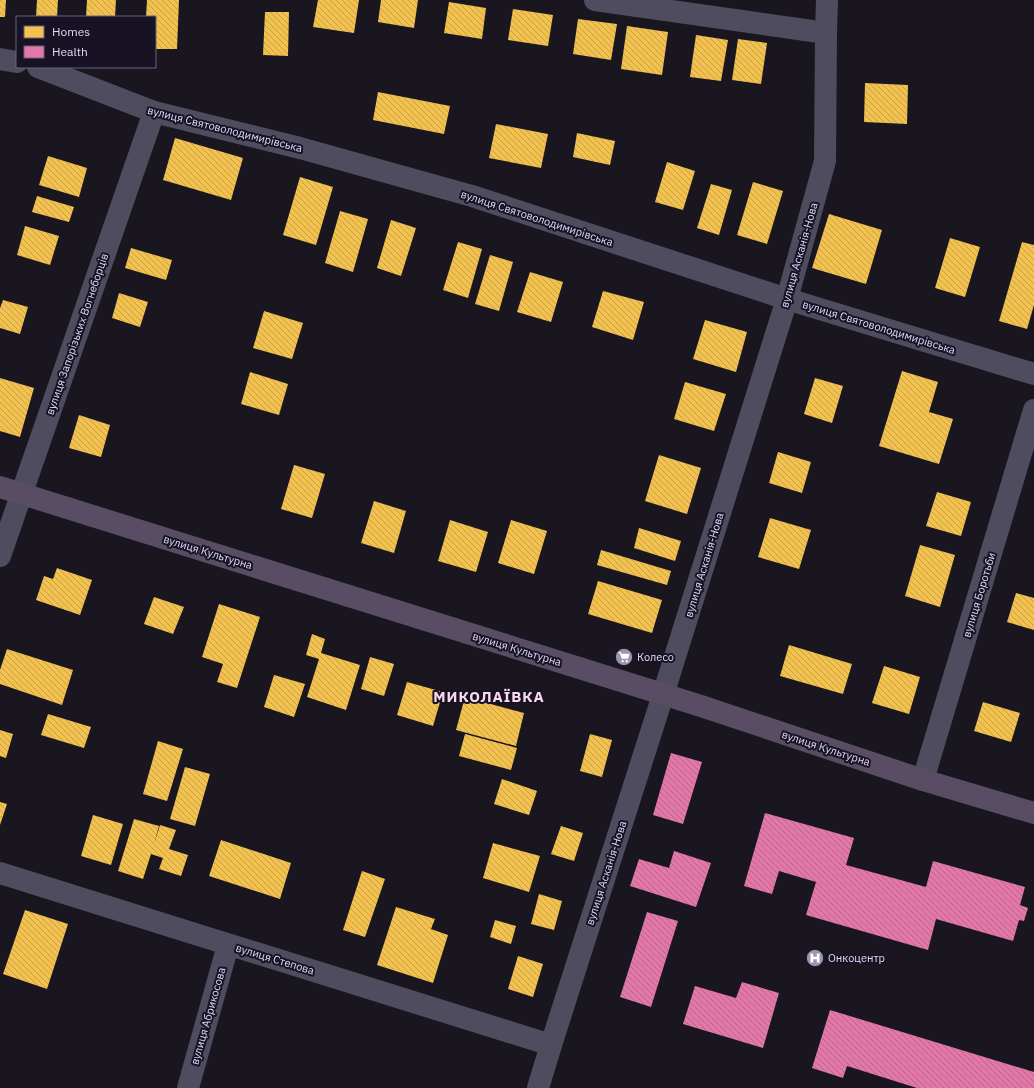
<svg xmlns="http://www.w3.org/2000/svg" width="1034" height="1088" font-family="'IBM Plex Sans',sans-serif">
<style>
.homes{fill:url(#homes-back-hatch)}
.health{fill:url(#health-back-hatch)}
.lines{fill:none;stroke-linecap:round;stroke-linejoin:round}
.street{stroke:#4f4c5f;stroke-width:22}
.primary{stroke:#584d64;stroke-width:22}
.labels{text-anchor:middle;stroke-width:4;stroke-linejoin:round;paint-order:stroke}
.street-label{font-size:11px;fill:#e1d9fa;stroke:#171224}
.poi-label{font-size:11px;fill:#e1d9fa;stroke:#171224;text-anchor:start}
.district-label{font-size:15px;font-weight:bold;letter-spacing:1px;fill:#fbdbea;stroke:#171224}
</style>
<defs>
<pattern id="homes-back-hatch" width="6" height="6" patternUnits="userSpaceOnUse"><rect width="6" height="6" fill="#f2c14e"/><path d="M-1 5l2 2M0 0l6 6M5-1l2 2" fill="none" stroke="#c6a14d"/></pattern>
<pattern id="health-back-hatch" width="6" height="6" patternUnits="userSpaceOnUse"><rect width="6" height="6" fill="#e377a8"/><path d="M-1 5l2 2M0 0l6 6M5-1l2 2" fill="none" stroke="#b3678c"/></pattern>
</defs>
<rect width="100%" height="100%" fill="#191620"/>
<g class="homes">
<polygon points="0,0 6,0 5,17 0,17"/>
<polygon points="37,0 58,0 57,17 36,17"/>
<polygon points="87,0 116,0 115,17 86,17"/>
<polygon points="147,0 179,0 177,49 155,49 155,17 146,17"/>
<polygon points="318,0 359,0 354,33 313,27"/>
<polygon points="381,0 418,0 414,28 378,22"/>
<polygon points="449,2 486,8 482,39 444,33"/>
<polygon points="513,9 553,15 548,46 508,40"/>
<polygon points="265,12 289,12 288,56 263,55"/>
<polygon points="578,19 617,24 611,60 573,54"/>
<polygon points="627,26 668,32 662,75 621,69"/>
<polygon points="696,35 728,40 721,81 690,77"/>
<polygon points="738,39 767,43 761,84 732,80"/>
<polygon points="865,83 908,85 907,124 864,122"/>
<polygon points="378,92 450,106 444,134 373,120"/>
<polygon points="496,124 548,134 541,168 489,158"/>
<polygon points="577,133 615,141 610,165 573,157"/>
<polygon points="175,138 243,158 231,200 163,180"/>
<polygon points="48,156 87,168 79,197 39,185"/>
<polygon points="667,162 695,171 683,210 655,202"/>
<polygon points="300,177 333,187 316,245 283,235"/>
<polygon points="753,182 783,191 767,244 737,235"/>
<polygon points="711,184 732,190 719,235 697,228"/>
<polygon points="37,196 74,207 69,222 32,212"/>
<polygon points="340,211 368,219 353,272 325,263"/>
<polygon points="829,214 882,230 866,284 812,268"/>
<polygon points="391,220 416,228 401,276 377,268"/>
<polygon points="25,226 59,236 50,265 17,255"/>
<polygon points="950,238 980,247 965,297 935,288"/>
<polygon points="458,242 482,249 468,298 443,290"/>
<polygon points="1022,242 1034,245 1034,305 1027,329 999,321"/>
<polygon points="131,248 172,260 166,280 125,268"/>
<polygon points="490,255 513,262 499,311 475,304"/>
<polygon points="530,272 563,282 551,322 517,312"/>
<polygon points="603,291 644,302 633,340 592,327"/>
<polygon points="119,293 148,302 140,327 112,318"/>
<polygon points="3,300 28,307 20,334 0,328 0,308"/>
<polygon points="264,311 303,323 292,359 253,348"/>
<polygon points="705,320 747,332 736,372 693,359"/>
<polygon points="902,371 938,382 929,412 953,419 939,464 879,446"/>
<polygon points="250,372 288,384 279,415 241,404"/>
<polygon points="0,378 34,388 20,437 0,431"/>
<polygon points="815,378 843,386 832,423 804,414"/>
<polygon points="685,382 726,394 714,431 674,419"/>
<polygon points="79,415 110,425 101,457 69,448"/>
<polygon points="778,452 811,462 802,493 769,483"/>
<polygon points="659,455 701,468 687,514 645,501"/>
<polygon points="294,465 325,474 312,518 281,509"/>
<polygon points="937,492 971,502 961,536 926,526"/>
<polygon points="374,501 406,511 394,553 361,543"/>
<polygon points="770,518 811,530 799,569 758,557"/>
<polygon points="450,520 488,532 476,572 438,561"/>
<polygon points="511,520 547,531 534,574 498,563"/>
<polygon points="639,528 681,541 675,561 634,548"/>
<polygon points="920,545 955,555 940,607 905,596"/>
<polygon points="601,550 671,571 667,585 597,565"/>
<polygon points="57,568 92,580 80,615 36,600 44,576 53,579"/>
<polygon points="598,581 662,600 652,633 588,614"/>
<polygon points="1016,593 1034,598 1034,630 1007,622"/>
<polygon points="154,597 184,607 173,634 144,624"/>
<polygon points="219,604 260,617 237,688 217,682 223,664 202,657"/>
<polygon points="312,634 325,639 321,653 360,665 346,710 307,697 319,659 306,655"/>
<polygon points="789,645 852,664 843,694 780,676"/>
<polygon points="7,649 73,670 62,705 0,684 0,670"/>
<polygon points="370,657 394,664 384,696 361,689"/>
<polygon points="884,666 920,677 909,714 872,703"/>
<polygon points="274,675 305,684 294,717 264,707"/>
<polygon points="407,682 443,692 433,726 397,715"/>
<polygon points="465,697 524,713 516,746 456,730"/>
<polygon points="983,702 1020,713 1011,742 974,731"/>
<polygon points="48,714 91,727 84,748 41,735"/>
<polygon points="0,730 13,734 6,758 0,756"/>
<polygon points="465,734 517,748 511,770 459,756"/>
<polygon points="590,734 612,740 602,777 580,771"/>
<polygon points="158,741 183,749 167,801 143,794"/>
<polygon points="185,767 210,774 195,826 170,819"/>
<polygon points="502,779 537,791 529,815 494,804"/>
<polygon points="0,802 7,804 0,825"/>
<polygon points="93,815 123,824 111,865 81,856"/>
<polygon points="134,819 159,826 154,844 160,825 176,830 169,849 188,855 181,876 159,869 163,858 151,854 143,879 118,871"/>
<polygon points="561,826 583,833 574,861 551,854"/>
<polygon points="221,840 291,863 280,899 209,876"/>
<polygon points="493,843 540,856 529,892 483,878"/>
<polygon points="362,871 385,879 365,937 343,930"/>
<polygon points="539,894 562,901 554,930 531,924"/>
<polygon points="396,907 435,919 431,929 448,935 433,983 377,965"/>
<polygon points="25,910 68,924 47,989 3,974"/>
<polygon points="495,920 516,926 511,944 490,937"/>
<polygon points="518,956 543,964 533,997 508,989"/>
</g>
<g class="health">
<polygon points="671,753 702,762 683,824 653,815"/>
<polygon points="765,813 854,838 846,865 926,887 933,861 1025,887 1020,905 1028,908 1024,921 1019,920 1013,941 936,919 928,950 806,915 816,882 779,871 772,894 744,886"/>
<polygon points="674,851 711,863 696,907 630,886 639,859 669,868"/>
<polygon points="647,912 678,921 651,1007 620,997"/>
<polygon points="742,982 779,993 763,1048 683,1024 695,986 736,998"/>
<polygon points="830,1010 1034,1072 1034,1088 917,1088 847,1066 843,1078 812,1068"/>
</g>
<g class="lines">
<g class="street">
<polyline points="595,0 826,33"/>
<polyline points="0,59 17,62"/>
<polyline points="38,67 154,112 300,148 472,196 787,299 1034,374"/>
<polyline points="0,556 154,112"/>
<polyline points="923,780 1034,410"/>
<polyline points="0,873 551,1045"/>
<polyline points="188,1088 228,945"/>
<polyline points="538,1088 551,1045 663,695 787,299 825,161 826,33 827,0"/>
</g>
<polyline class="primary" points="0,487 701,706 923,780 1034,813"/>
</g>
<defs>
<symbol id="supermarket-disc" viewBox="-11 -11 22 22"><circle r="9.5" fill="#9b95ae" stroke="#171224"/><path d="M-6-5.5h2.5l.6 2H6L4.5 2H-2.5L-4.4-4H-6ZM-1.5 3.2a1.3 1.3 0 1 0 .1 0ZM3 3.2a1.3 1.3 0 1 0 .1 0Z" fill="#fff"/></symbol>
<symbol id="hospital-disc" viewBox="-11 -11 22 22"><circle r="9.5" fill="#9b95ae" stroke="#171224"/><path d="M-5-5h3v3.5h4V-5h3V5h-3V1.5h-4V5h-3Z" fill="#fff"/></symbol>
</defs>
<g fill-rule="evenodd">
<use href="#supermarket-disc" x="614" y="647" width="20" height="20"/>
<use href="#hospital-disc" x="805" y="948" width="20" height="20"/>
</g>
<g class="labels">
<g class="street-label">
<text transform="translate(225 129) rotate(14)" y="4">вулиця Святоволодимирівська</text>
<text transform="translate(537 218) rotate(18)" y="4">вулиця Святоволодимирівська</text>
<text transform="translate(799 255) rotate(-74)" y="4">вулиця Асканія-Нова</text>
<text transform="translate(879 327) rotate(17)" y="4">вулиця Святоволодимирівська</text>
<text transform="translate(77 334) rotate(-71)" y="4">вулиця Запорізьких Вогнеборців</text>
<text transform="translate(208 552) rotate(17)" y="4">вулиця Культурна</text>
<text transform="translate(704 565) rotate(-73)" y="4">вулиця Асканія-Нова</text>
<text transform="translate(979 595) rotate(-73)" y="4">вулиця Боротьби</text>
<text transform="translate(517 649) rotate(17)" y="4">вулиця Культурна</text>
<text transform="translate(826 748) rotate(18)" y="4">вулиця Культурна</text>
<text transform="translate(606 873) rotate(-72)" y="4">вулиця Асканія-Нова</text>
<text transform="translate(275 959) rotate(17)" y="4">вулиця Степова</text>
<text transform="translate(208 1016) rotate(-74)" y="4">вулиця Абрикосова</text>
</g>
<g class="poi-label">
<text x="637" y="661">Колесо</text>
<text x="828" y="962">Онкоцентр</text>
</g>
<g class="district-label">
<text x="489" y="702">МИКОЛАЇВКА</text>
</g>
</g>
<rect x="16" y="16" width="140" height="52" fill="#171224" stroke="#68627a"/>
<rect x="24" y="26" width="20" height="12" fill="#f2c14e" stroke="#68627a"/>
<text x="52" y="36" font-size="12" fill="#e1d9fa">Homes</text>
<rect x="24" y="46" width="20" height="12" fill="#e377a8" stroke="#68627a"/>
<text x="52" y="56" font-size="12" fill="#e1d9fa">Health</text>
</svg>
